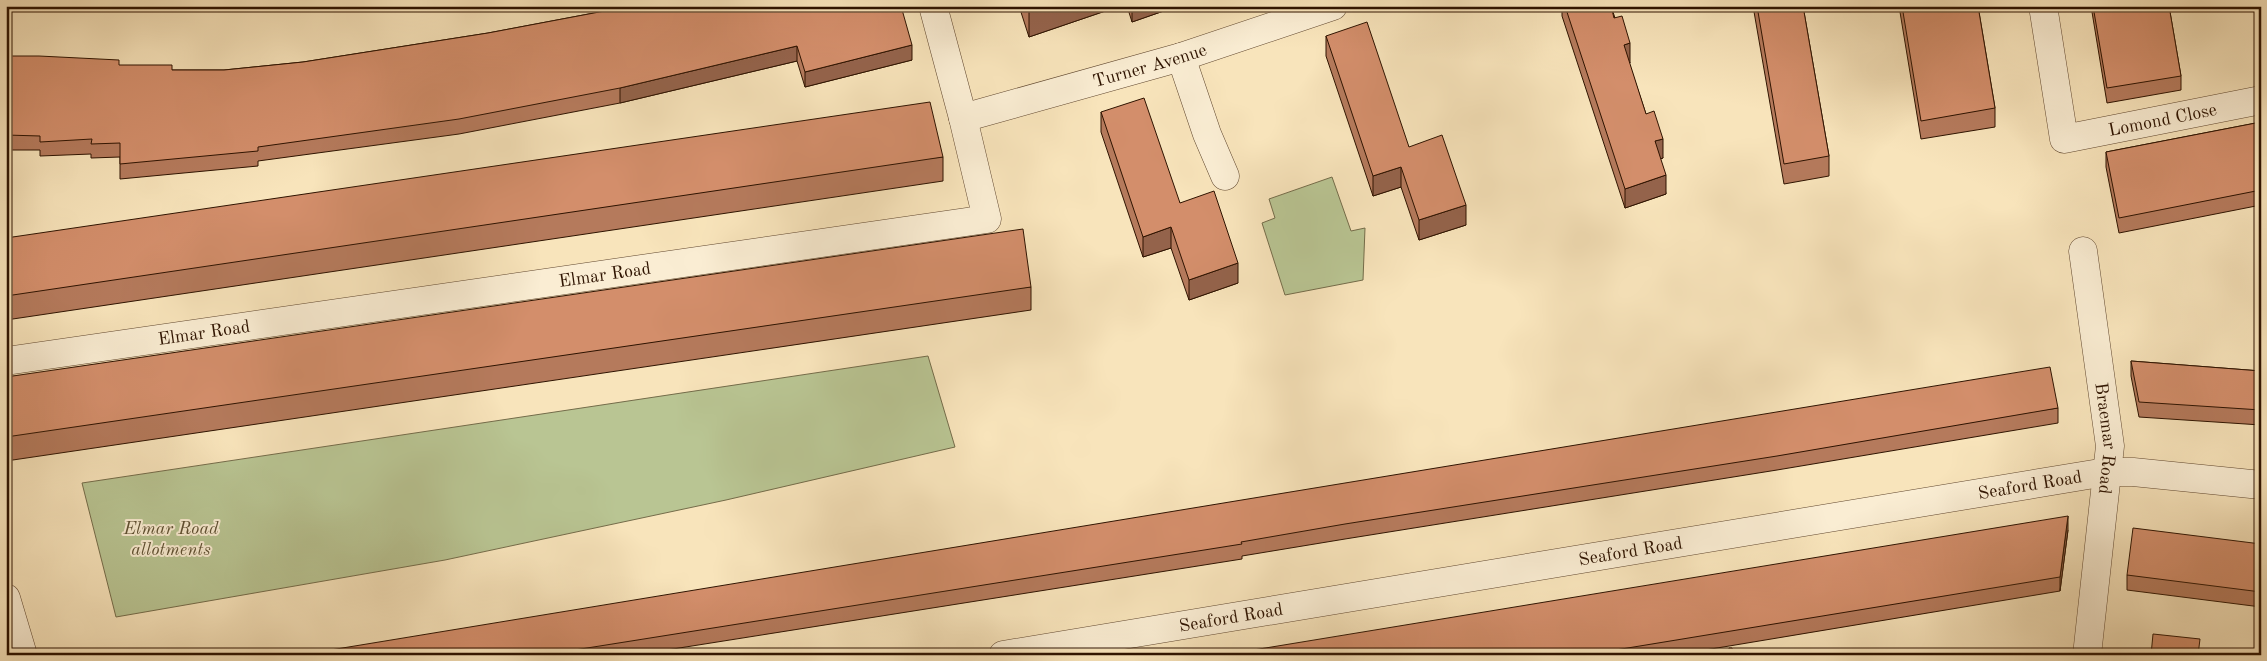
<svg xmlns="http://www.w3.org/2000/svg" width="2267" height="661" font-family="'Old Standard TT',serif">
<style>
.green{fill:#b9c593;stroke:#746c4a}
.lines{fill:none;stroke-linecap:round;stroke-linejoin:round}
.minor-casing{stroke:#60472f;stroke-width:29}
.minor{stroke:#faedd3;stroke-width:28}
.wall{fill:#b57a5c;stroke:#2e1300}
.shaded-wall{fill:#94634b;stroke:#2e1300}
.building{fill:#d38e6b;stroke:#2e1300}
.labels{text-anchor:middle;stroke-width:4;stroke-linejoin:round;paint-order:stroke}
.street-label{font-size:18px;fill:#2e1300;stroke:#faedd3}
.park-label{font-size:18px;font-style:italic;fill:#5f5133;stroke:#faedd3}
</style>
<rect width="100%" height="100%" fill="#f8e4bb"/>
<filter id="stains"><feTurbulence type="fractalNoise" baseFrequency=".004" numOctaves="4"/><feColorMatrix values="0 0 0 0 .2 0 0 0 0 .09 0 0 0 0 .02 0 0 0 .5 -.17"/></filter>
<radialGradient id="worn" r=".72"><stop offset=".6" stop-color="#630" stop-opacity="0"/><stop offset="1" stop-color="#630" stop-opacity=".3"/></radialGradient>
<g class="green">
<polygon points="1332,177 1351,231 1365,228 1363,280 1285,295 1262,223 1275,218 1269,199"/>
<polygon points="928,356 955,447 726,500 445,560 116,617 82,483"/>
</g>
<g class="lines">
<defs>
<g id="minor">
<path id="s1" d="M2043,6L2064,139L2261,100"/>
<polyline points="1181,57 1207,134 1225,176"/>
<path id="s2" d="M963,118L1181,57L1333,6"/>
<path id="s3" d="M2083,251L2110,446L2087,655"/>
<path id="s4" d="M6,361L987,219L963,118L933,6"/>
<polyline points="6,598 23,655"/>
<path id="s5" d="M1003,655L2106,472H2133L2261,485"/>
</g>
</defs>
<use href="#minor" class="minor-casing"/>
<use href="#minor" class="minor"/>
</g>
<g class="wall">
<polygon points="631,6 912,60 805,87 797,61 620,103 459,134 258,161 258,166 120,179 120,157 91,158 91,154 40,156 40,150 6,150 6,56 172,70 224,70 303,62 488,33"/>
<polygon points="1019,6 1120,6 1029,37"/>
<polygon points="1127,6 1178,6 1132,22"/>
<polygon points="1562,6 1611,6 1630,63 1629,63 1646,114 1663,158 1660,159 1666,194 1625,208 1562,16"/>
<polygon points="1753,6 1803,6 1829,156 1829,176 1784,184"/>
<polygon points="1899,6 1978,6 1995,108 1995,127 1921,139"/>
<polygon points="2091,6 2169,6 2181,76 2181,90 2107,103"/>
<polygon points="1326,36 1409,147 1466,225 1419,240 1401,187 1373,196 1326,56"/>
<polygon points="1101,112 1180,203 1238,283 1189,300 1171,248 1143,257 1101,132"/>
<polygon points="2261,122 2261,205 2119,233 2106,167 2106,152"/>
<polygon points="943,157 943,181 6,320 6,238"/>
<polygon points="1031,287 1031,310 6,461 6,377"/>
<polygon points="2131,361 2261,371 2261,425 2139,417 2131,376"/>
<polygon points="2058,408 2058,423 1777,470 1345,539 1242,556 1242,559 635,655 300,655"/>
<polygon points="2068,530 2060,591 1675,655 1223,655"/>
<polygon points="2261,544 2261,607 2127,590 2127,575"/>
</g>
<g class="shaded-wall">
<polygon points="1036,6 1120,6 1029,37 1029,9"/>
<polygon points="1132,6 1178,6 1132,22"/>
<polygon points="1630,43 1630,63 1624,64 1624,45"/>
<polygon points="912,45 912,60 805,87 805,72"/>
<polygon points="797,46 797,61 620,103 620,88"/>
<polygon points="1663,139 1663,158 1655,161 1655,141"/>
<polygon points="1401,167 1401,187 1373,196 1373,176"/>
<polygon points="1666,175 1666,194 1625,208 1625,189"/>
<polygon points="1466,205 1466,225 1419,240 1419,220"/>
<polygon points="1171,227 1171,248 1143,257 1143,237"/>
<polygon points="1238,263 1238,283 1189,300 1189,280"/>
<polygon points="2068,516 2068,530 2060,591 2060,577"/>
</g>
<g class="building">
<polygon points="631,6 901,6 912,45 805,72 797,46 620,88 459,119 258,147 258,151 120,164 120,143 91,144 92,139 40,142 40,136 6,135 6,56 39,56 119,60 119,65 172,65 172,70 224,70 303,62 488,33"/>
<polygon points="1028,6 1036,6 1029,9"/>
<polygon points="1565,6 1611,6 1614,18 1622,16 1630,43 1624,45 1646,114 1654,111 1663,139 1655,141 1666,175 1625,189"/>
<polygon points="1757,6 1803,6 1829,156 1784,164"/>
<polygon points="1902,6 1978,6 1995,108 1921,121"/>
<polygon points="2093,6 2169,6 2181,76 2107,88"/>
<polygon points="1367,22 1409,147 1442,135 1466,205 1419,220 1401,167 1373,176 1326,36"/>
<polygon points="1144,98 1180,203 1214,191 1238,263 1189,280 1171,227 1143,237 1101,112"/>
<polygon points="930,102 943,157 6,296 6,238"/>
<polygon points="2261,122 2261,190 2119,218 2106,152"/>
<polygon points="1023,229 1031,287 6,437 6,377"/>
<polygon points="2131,361 2261,371 2261,410 2139,402"/>
<polygon points="2050,367 2058,408 1777,456 1345,524 1241,542 1242,544 543,655 300,655"/>
<polygon points="2068,516 2060,577 1585,655 1223,655"/>
<polygon points="2133,528 2261,544 2261,592 2127,575"/>
<polygon points="2153,634 2200,639 2198,655 2151,655"/>
<polygon points="1729,648 1732,648 1734,655 1729,655"/>
<polygon points="1992,650 2029,653 2029,655 1970,655 1970,653"/>
</g>
<g class="labels">
<g class="street-label">
<text dy="6" stroke="none"><textPath href="#s2" startOffset="194">Turner Avenue</textPath></text>
<text dy="6" stroke="none"><textPath href="#s1" startOffset="235">Lomond Close</textPath></text>
<text dy="6" stroke="none"><textPath href="#s4" startOffset="605">Elmar Road</textPath></text>
<text dy="6" stroke="none"><textPath href="#s4" startOffset="200">Elmar Road</textPath></text>
<text dy="6" stroke="none"><textPath href="#s3" startOffset="189">Braemar Road</textPath></text>
<text dy="6" stroke="none"><textPath href="#s5" startOffset="1041">Seaford Road</textPath></text>
<text dy="6" stroke="none"><textPath href="#s5" startOffset="636">Seaford Road</textPath></text>
<text dy="6" stroke="none"><textPath href="#s5" startOffset="231">Seaford Road</textPath></text>
</g>
<g class="park-label">
<text x="171" y="534">Elmar Road<tspan x="171" dy="21">allotments</tspan></text>
</g>
</g>
<rect width="2267" height="661" fill="none" stroke="#f8e4bb" stroke-width="25"/>
<rect x="8" y="8" width="2252" height="646" fill="none" stroke="#2e1300" stroke-width="2.5"/>
<rect x="12" y="12" width="2242" height="636" fill="none" stroke="#2e1300"/>
<rect width="100%" height="100%" filter="url(#stains)"/>
<rect width="100%" height="100%" fill="url(#worn)"/>
</svg>
